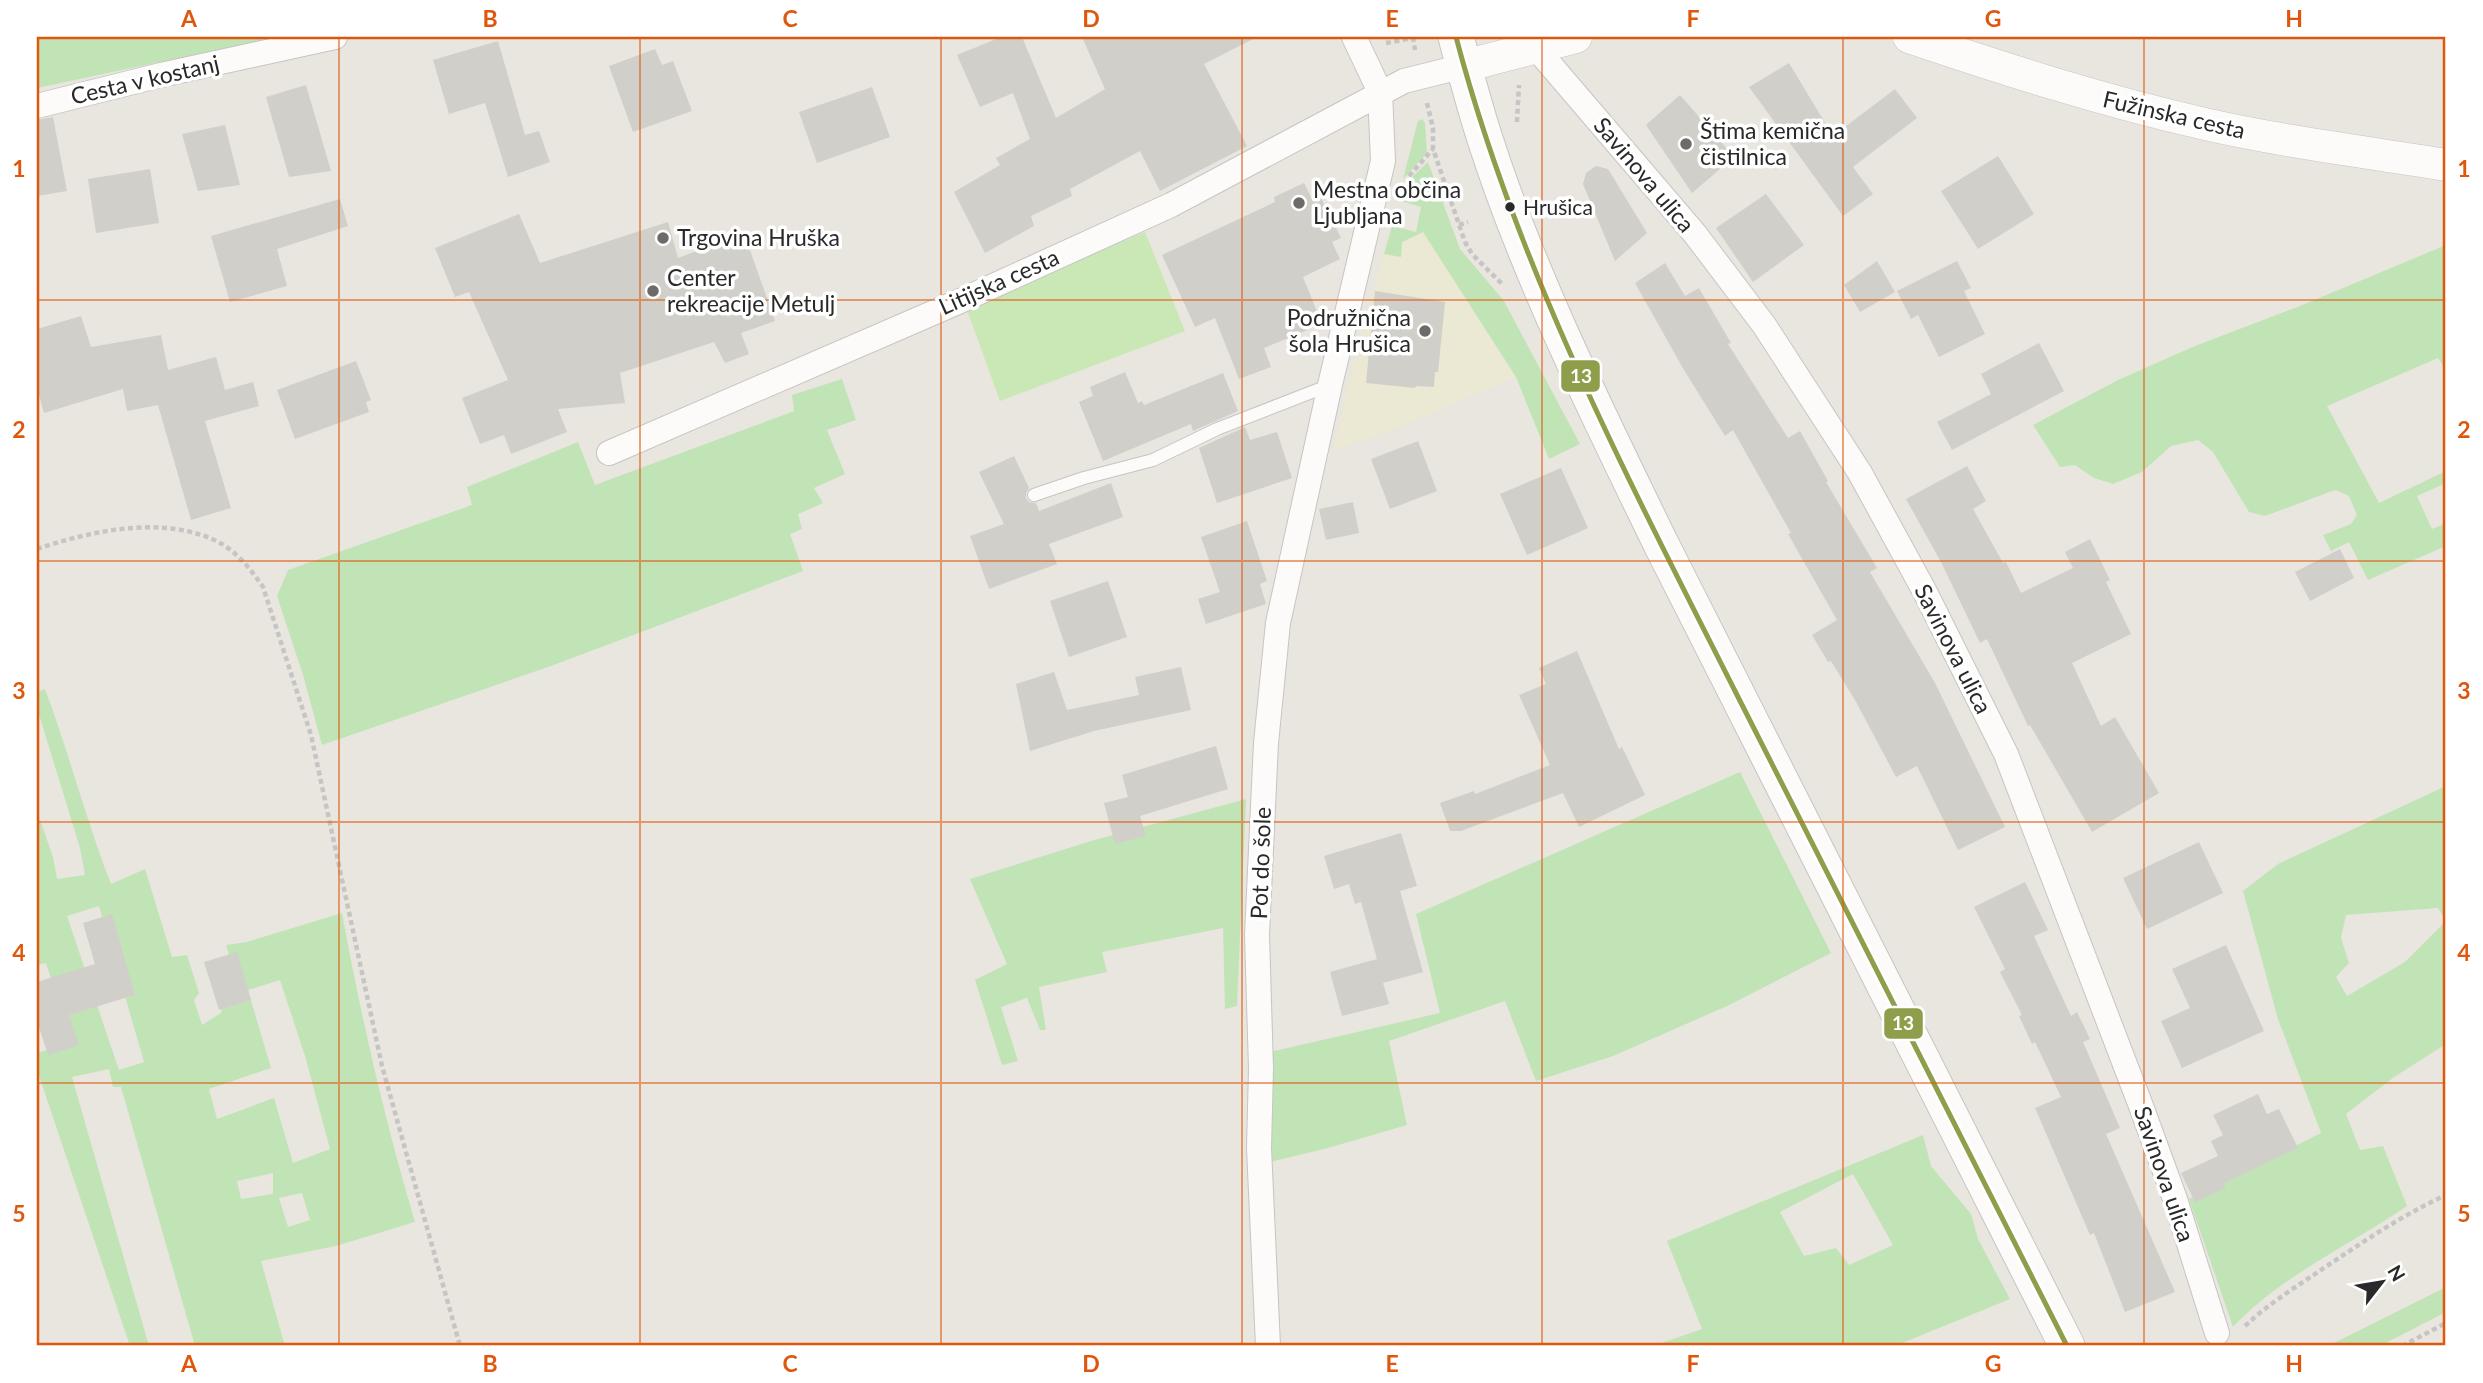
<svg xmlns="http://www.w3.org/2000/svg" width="2483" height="1383" font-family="Lato,sans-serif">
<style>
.education{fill:#ebe8d3}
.green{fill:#c1e4b7;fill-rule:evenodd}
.pitch{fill:#cae8b5}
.building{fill:#d1cfca}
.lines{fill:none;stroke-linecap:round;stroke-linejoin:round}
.service-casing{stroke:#c6c5c4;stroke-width:14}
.minor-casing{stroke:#c6c5c4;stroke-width:26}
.tertiary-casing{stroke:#c6c5c4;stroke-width:33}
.secondary-casing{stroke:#c6c5c4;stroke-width:37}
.path{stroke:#c6c5c4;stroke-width:4.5;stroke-dasharray:5 3.5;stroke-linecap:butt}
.service{stroke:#fcfbfa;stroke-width:12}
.minor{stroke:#fcfbfa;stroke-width:24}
.tertiary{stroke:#fcfbfa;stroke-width:32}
.secondary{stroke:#fcfbfa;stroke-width:35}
.bus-1-casing{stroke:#fff;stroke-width:10}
.bus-1{stroke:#8e9e4b;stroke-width:5}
.grid{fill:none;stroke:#de570d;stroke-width:2;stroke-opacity:0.55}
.poi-dot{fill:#6c6b69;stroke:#fff;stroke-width:2.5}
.bus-dot{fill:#292929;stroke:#fff;stroke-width:2.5}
.labels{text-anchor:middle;stroke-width:7;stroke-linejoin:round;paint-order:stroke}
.bus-label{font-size:21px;fill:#292929;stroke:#fff;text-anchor:start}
.street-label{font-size:23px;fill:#292929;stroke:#fff}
.poi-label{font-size:23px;fill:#292929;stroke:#fff;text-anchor:start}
.line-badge{stroke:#fff;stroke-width:2.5}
.badge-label{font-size:19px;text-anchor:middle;font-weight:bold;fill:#fff}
.neatline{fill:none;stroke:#de570d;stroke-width:2.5}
.grid-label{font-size:23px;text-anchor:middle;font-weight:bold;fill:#de570d}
</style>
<rect width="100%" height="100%" fill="#e8e6df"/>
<polygon class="education" points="1423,232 1516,377 1392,430 1333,451 1350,378 1384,254 1401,257 1402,242"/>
<g class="green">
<polygon points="37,37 278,37 37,88"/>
<polygon points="1422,119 1425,123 1427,153 1403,179 1418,121"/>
<polygon points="1428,162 1460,249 1504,301 1580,444 1549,459 1516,377 1423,232 1402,242 1401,257 1384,254 1392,226 1416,232 1421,207 1398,200 1414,175"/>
<polygon points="2446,245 2446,370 2438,358 2327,406 2379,503 2446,471 2446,483 2417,496 2432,529 2446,523 2446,546 2368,580 2349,542 2331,551 2323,535 2351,524 2357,515 2349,496 2335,490 2265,516 2249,512 2213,452 2198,440 2171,446 2142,472 2113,484 2094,478 2075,465 2060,467 2033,425 2118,380 2195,346 2300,306"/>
<polygon points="842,379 856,420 827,430 845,474 814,488 823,503 798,514 802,529 790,534 803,571 551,666 322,745 303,675 277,596 288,570 472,505 467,487 578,442 595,485 794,411 792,395"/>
<path d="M45,689C69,753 86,820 111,884L145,869L172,957L187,955L199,993L194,1000L202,1025L221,1013L223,1004L242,997L226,945L247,942L342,913C361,1017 385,1121 415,1222L336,1246L261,1261L285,1346H195L121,1087H113L109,1069L72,1077L149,1346H130L37,1070V1053L71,1042L46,963L37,965V811L53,857L57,879L85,875L80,848L37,708V692ZM99,906L144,1062L119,1070L67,916ZM280,980L305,1056L330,1149L293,1163L274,1098L217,1119L209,1089L271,1068L248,990ZM273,1173V1194L241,1199L237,1181ZM302,1193L310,1220L288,1227L279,1198Z"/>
<polygon points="1740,772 1831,953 1727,1006 1613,1056 1536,1081 1505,1001 1389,1041 1407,1125 1328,1148 1258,1165 1252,1056 1440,1013 1416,914"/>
<path d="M2446,786V1044L2394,1077L2346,1114L2360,1150L2383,1146L2407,1206C2350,1245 2281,1276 2233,1327L2189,1199L2321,1133L2278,1019L2243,891L2278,864ZM2438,908L2446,921L2405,962L2347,996L2336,977L2349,963L2341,938L2346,915Z"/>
<polygon points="1246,799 1237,1006 1225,1009 1223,928 1102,952 1107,972 1039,987 1046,1030 1040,1030 1027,998 1001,1007 1018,1061 1002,1065 975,980 1007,964 970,879 1091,841"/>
<path d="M1923,1135L1931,1166L1971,1214L1978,1239L2010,1299L1895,1346H1653L1702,1329L1667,1241ZM1853,1174L1893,1245L1849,1265L1836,1248L1804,1256L1780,1212Z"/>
<polygon points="2446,1287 2446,1312 2380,1346 2328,1346"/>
</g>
<polygon class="pitch" points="1145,232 1185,331 1000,401 966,307"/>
<g class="building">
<polygon points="1001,37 1022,37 1056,118 1105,89 1082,37 1257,37 1204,64 1247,146 1160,191 1140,151 1070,189 1072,196 1031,216 1034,226 985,253 954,192 1000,165 996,158 1030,139 1013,93 980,107 957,55"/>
<polygon points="498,41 525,135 539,131 550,162 508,177 485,103 449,114 433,60"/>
<polygon points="655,49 662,65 673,61 692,111 633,132 609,66"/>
<polygon points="1789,63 1833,136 1895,89 1917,118 1853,167 1873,194 1843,216 1749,87"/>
<polygon points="306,85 331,171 289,177 266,97"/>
<polygon points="872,87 890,137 817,163 799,112"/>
<polygon points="1680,95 1734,157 1692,193 1646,125"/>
<polygon points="53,117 67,191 37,196 37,120"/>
<polygon points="225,125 240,185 198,191 182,134"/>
<polygon points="1998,156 2034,214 1978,249 1941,191"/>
<polygon points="1596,166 1608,169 1647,233 1615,261 1583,184 1586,173"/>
<polygon points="150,169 159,223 96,233 88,179"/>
<polygon points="1304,183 1312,199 1320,196 1341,238 1332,242 1340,259 1303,277 1322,324 1264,348 1271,367 1239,379 1215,318 1195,327 1162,255 1275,202 1274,197"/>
<polygon points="1766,194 1804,245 1753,282 1716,228"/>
<polygon points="340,199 348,226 277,249 287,286 230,302 211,236"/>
<polygon points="519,214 540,263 668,222 678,258 744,233 775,321 741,333 749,354 725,363 714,342 620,373 625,403 558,409 567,432 511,454 504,435 480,444 462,398 508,380 469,292 455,297 435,248"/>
<polygon points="1877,261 1895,292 1860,312 1844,285"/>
<polygon points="1957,261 1971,288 1964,291 1985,334 1939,357 1918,315 1911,319 1897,291"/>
<polygon points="1665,263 1685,296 1699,288 1731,343 1728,344 1788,438 1800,431 1828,481 1826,482 1877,568 1870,572 1935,683 2005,827 1958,850 1917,766 1896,777 1855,700 1831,661 1828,662 1812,635 1837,620 1788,534 1791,533 1733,430 1725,436 1684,370 1635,283"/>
<polygon points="1375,291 1445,302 1438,372 1435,372 1434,387 1416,386 1415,388 1366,383"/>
<polygon points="81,316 91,347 161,335 168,370 216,357 225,390 253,382 259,406 205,421 231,508 191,520 158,405 127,411 123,389 44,413 37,388 37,329"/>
<polygon points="2039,343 2064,391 1952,450 1937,422 1991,394 1981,374"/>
<polygon points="356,361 371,400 366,402 369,412 295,439 277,390"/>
<polygon points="1125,372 1138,403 1142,401 1144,405 1223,373 1238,411 1193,431 1191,424 1103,461 1079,402 1093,396 1090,387"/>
<polygon points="1245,427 1250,440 1277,432 1292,478 1217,503 1199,448"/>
<polygon points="1418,441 1437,491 1390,509 1371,459"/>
<polygon points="1014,456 1029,488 1026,493 1026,498 1029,502 1036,503 1039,511 1111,483 1123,517 1049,544 1057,564 989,589 970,536 1004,524 979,472"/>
<polygon points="1967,466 1986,501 1973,509 2003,563 2006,562 2021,593 2073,568 2065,552 2090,539 2110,580 2106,582 2131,634 2072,663 2101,726 2115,717 2159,793 2092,832 2030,725 2028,726 1987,639 1980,643 1942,564 1906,499"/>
<polygon points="1561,468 1588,528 1527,555 1500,494"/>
<polygon points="1353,502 1359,533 1326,540 1319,509"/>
<polygon points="1247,521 1267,581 1260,584 1266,604 1206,624 1198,599 1220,592 1201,537"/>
<polygon points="2340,549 2354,578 2310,601 2295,572"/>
<polygon points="1108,581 1127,637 1069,657 1050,601"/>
<polygon points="1577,651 1619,749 1622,747 1645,795 1579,827 1563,793 1461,831 1450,831 1440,803 1474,791 1475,794 1550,765 1519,695 1546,684 1539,668"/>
<polygon points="1181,667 1191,710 1094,731 1030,751 1016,684 1054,672 1067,710 1139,695 1135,677"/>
<polygon points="1216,746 1228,789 1140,816 1146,836 1115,844 1104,803 1128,797 1122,775"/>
<polygon points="1401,833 1417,886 1400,891 1423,972 1383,983 1389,1004 1342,1016 1330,972 1377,959 1361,902 1355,904 1349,884 1334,889 1324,856"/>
<polygon points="2199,842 2223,893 2147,929 2123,878"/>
<polygon points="2025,882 2048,930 2034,936 2071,1016 2077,1012 2090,1039 2083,1042 2120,1128 2106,1134 2175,1292 2125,1312 2094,1233 2090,1235 2035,1108 2061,1097 2035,1042 2032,1044 2019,1016 2022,1015 2000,972 2005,969 1974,907"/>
<polygon points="112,914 135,995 69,1015 79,1045 48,1055 37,1021 37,982 95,964 83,923"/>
<polygon points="2226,945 2264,1031 2182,1068 2161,1021 2190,1008 2172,969"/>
<polygon points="237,952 251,1000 219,1010 204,962"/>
<polygon points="2258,1094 2267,1114 2279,1109 2298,1148 2224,1183 2226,1188 2195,1202 2181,1173 2218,1156 2211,1141 2223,1135 2213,1115"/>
</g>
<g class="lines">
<defs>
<polyline id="service" points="1034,495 1084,478 1153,460 1217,429 1330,385"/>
<g id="minor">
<polyline points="1536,48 1695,234 1764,325 1860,473 1925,592 2006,754 2141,1106 2175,1199 2217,1333"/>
<polyline points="37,106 161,75 335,37"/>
<polyline points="609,453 958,302 1171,205 1404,81 1464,66"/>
<polyline points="1268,1346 1259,1148 1261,1069 1257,935 1266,743 1278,623 1330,385 1383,161 1380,92 1354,37"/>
</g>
<g id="tertiary">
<path d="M1909,37C2007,70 2104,101 2205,124C2284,142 2366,152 2446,165"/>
<polyline points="1464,66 1576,37"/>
</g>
<path id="secondary" d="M1456,37C1465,71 1474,105 1485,139C1530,279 1597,412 1661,544L2067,1346"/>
</defs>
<use href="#service" class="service-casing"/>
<use href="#minor" class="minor-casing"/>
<use href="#tertiary" class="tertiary-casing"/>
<use href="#secondary" class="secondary-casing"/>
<g class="path">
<polyline points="1413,37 1415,50"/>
<polyline points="1386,43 1413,38"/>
<polyline points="1427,103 1433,128 1433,149 1465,242 1472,254 1502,284"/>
<polyline points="1517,122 1519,85"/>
<polyline points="1409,176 1433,149"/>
<polyline points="1459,225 1468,222"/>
<path d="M37,549C91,531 158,516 212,539C234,548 250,568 263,587L311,735L382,1066L460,1346"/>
<path d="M2245,1326C2266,1306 2291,1290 2315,1274C2357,1246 2400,1216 2446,1195"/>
<polyline points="2402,1346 2446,1323"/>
</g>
<use href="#service" class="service"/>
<use href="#minor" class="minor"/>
<use href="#tertiary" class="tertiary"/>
<use href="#secondary" class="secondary"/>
<defs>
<path id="bus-1" d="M1456,37C1517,268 1628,479 1735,691C1846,909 1956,1128 2067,1346"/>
</defs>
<use href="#bus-1" class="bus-1-casing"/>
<use href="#bus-1" class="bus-1"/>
</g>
<path class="grid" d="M339,37V1346M640,37V1346M941,37V1346M1242,37V1346M1542,37V1346M1843,37V1346M2144,37V1346M37,300H2446M37,561H2446M37,822H2446M37,1083H2446"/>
<g class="poi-dot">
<circle cx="1686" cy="144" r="7"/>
<circle cx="1299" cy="203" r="7"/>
<circle cx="663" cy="238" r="7"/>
<circle cx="653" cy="291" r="7"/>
<circle cx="1425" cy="331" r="7"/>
</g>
<circle class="bus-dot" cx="1510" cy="207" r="6"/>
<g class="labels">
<g class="bus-label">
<text x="1523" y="215">Hrušica</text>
</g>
<g class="street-label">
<text transform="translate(145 80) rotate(-13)" y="8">Cesta v kostanj</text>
<text transform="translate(2174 115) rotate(13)" y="8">Fužinska cesta</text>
<text transform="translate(1644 175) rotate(50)" y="8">Savinova ulica</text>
<text transform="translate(999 282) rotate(-24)" y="8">Litijska cesta</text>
<text transform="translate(1953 649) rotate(63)" y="8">Savinova ulica</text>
<text transform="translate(1261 863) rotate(-88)" y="8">Pot do šole</text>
<text transform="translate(2164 1174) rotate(71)" y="8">Savinova ulica</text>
</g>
<g class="poi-label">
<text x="1700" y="139">Štima kemična<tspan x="1700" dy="26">čistilnica</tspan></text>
<text x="1313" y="198">Mestna občina<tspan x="1313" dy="26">Ljubljana</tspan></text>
<text x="677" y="246">Trgovina Hruška</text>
<text x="667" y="286">Center<tspan x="667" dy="26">rekreacije Metulj</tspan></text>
<text x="1411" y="326" text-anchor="end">Podružnična<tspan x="1411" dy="26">šola Hrušica</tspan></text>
</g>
</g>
<g class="line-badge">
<rect x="1560" y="359" width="41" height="34" rx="7" fill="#8e9e4b"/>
<rect x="1883" y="1007" width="41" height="33" rx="7" fill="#8e9e4b"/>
</g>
<g class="badge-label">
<text x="1581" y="383">13</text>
<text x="1903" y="1030">13</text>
</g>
<rect width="2483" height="1383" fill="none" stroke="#ffffff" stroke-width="77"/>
<g transform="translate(2382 1282) rotate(59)" stroke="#ffffff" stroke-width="5" paint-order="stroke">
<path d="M0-5L12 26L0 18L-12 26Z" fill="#292929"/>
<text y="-10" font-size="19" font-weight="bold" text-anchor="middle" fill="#292929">N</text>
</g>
<rect x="38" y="38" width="2406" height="1306" class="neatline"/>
<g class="grid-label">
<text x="189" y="27">A</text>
<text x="490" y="27">B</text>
<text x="790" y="27">C</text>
<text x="1091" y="27">D</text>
<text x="1392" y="27">E</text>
<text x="1693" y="27">F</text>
<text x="1993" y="27">G</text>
<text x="2294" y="27">H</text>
<text x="19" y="177">1</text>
<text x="2464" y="177">1</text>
<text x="19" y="438">2</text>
<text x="2464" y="438">2</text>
<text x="19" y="699">3</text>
<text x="2464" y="699">3</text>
<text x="19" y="961">4</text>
<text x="2464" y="961">4</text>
<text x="19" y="1222">5</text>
<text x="2464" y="1222">5</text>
<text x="189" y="1372">A</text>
<text x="490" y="1372">B</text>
<text x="790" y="1372">C</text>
<text x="1091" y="1372">D</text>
<text x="1392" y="1372">E</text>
<text x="1693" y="1372">F</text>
<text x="1993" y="1372">G</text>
<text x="2294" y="1372">H</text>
</g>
</svg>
